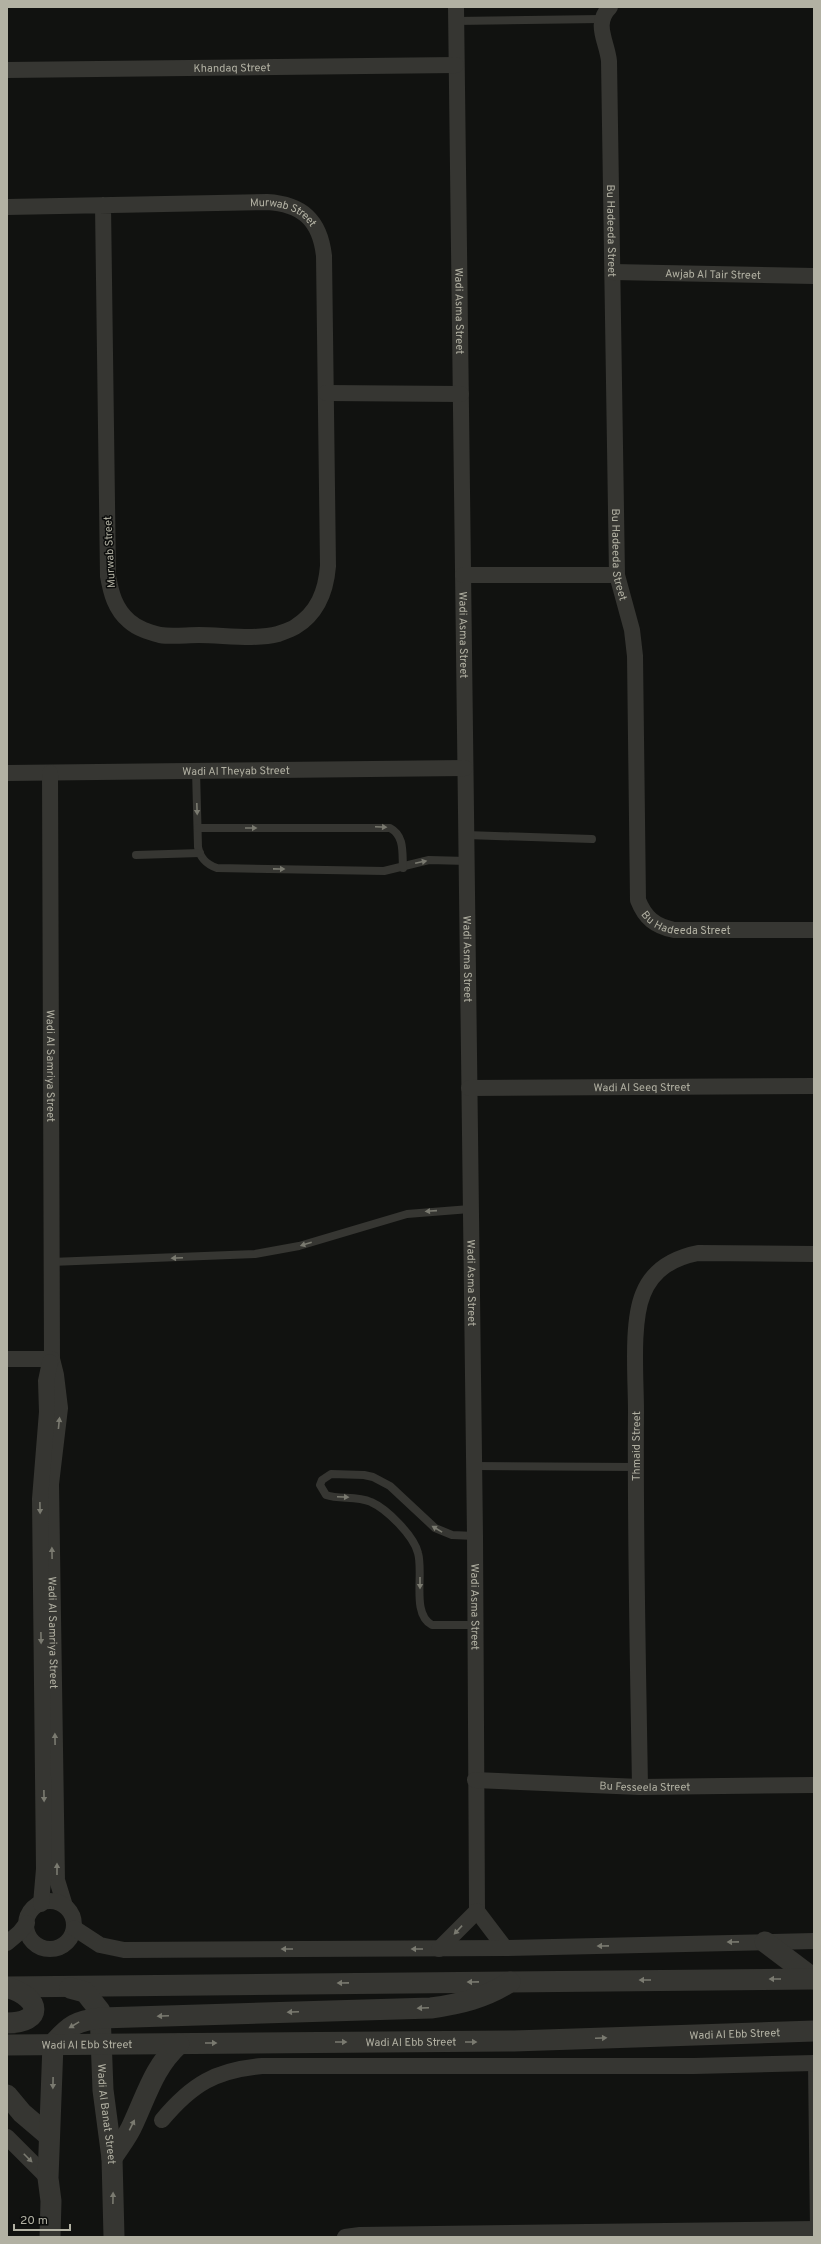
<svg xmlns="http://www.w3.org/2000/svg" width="821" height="2244" font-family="Overpass,sans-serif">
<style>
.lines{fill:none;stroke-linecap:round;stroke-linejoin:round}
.service{stroke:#363632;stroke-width:8}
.minor{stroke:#363632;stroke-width:16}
.tertiary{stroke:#363632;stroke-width:21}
.oneway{fill:#7a7a70}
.labels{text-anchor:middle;stroke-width:3;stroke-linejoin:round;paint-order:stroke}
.street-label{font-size:11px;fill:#b2b1a3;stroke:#0c0d0c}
</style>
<rect width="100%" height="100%" fill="#111210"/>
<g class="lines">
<g class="service">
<polyline points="456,21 601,19"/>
<path d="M196,770L198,847C200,858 206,864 217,868L384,871L429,860L467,861"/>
<path d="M198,828H390C405,836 402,853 403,868"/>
<polyline points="466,835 592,839"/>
<polyline points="136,855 200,853"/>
<polyline points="51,1262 255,1254 299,1246 407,1214 470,1209"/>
<polyline points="473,1466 635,1467"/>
<path d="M475,1536L452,1535L435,1528L390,1486L373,1477L364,1475L331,1474L322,1480L320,1485L326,1495C340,1500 356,1495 371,1502C387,1509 414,1536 418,1553C424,1574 411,1614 432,1625H476"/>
<polyline points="812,2063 814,2229"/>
</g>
<g class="minor">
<path id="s1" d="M456,7L475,1536L477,1911L505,1948"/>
<path id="s2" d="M610,7C593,24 607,41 609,61L617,575L632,630L635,656L638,900C645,918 655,926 674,930H814"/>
<path id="s3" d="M7,70L456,65"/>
<path id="s4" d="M7,207L267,202C302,204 320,220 324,256L328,566C326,591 318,613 295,627C290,630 283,632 278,634C256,640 223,635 199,635C186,635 172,637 160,635C149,632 138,629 129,621C115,609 111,593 108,576L103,205"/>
<path id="s5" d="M613,272L814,276"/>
<polyline points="326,393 461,394"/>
<polyline points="463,575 617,575"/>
<path id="s6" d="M7,773L465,768"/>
<path id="s7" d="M50,773L52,1359L56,1375L60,1408L51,1484L57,1880L65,1906"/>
<path id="s8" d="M469,1088L814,1086"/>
<polyline points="7,1359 52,1359"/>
<path id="s9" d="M475,1780L640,1787L814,1785"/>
<path id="s10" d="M640,1787C638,1662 635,1537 636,1411C636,1379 631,1323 643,1294C653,1269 673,1258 698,1253L814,1254"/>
<circle cx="50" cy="1925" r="24"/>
<polyline points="41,1904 44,1869 40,1499 47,1412 46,1381 50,1362"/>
<polyline points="74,1928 100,1945 124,1950 505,1948 814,1941"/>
<polyline points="7,1943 20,1932 27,1923"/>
<polyline points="439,1949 477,1911"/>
<path d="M162,2120C192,2084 216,2070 262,2066H694L814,2063"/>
<polyline points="7,2137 48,2178"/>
<polyline points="345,2237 360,2235 814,2229"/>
</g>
<g class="tertiary">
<polyline points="765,1942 814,1979"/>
<polyline points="7,1987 814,1979"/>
<path id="s11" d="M70,1988L85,1992L100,2011L103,2090L112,2158L114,2237"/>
<path d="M7,2023C44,2023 41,1998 9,1988"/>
<path d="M53,2044C70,2025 76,2021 101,2018L431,2008C460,2004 485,1998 510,1982"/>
<path id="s12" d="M7,2045L514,2041L814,2031"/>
<polyline points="7,2095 22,2113 49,2136"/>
<path d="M112,2158C119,2147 128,2136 133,2124C147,2094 154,2067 179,2044"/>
<polyline points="50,2237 51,2201 48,2178 53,2044"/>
</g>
</g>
<defs><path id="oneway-solid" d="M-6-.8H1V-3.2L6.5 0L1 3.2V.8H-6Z"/></defs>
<g class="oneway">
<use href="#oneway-solid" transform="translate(197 809) rotate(88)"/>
<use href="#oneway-solid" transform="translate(381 827) rotate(3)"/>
<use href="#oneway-solid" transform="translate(251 828)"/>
<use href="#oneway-solid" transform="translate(421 862) rotate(-12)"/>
<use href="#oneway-solid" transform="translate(279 869) rotate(1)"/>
<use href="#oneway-solid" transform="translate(431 1211) rotate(176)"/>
<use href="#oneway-solid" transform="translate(306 1244) rotate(163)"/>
<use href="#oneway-solid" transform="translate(177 1258) rotate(178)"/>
<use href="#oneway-solid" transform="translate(59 1423) rotate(-84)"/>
<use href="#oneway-solid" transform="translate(343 1497) rotate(2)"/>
<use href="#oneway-solid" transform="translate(40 1508) rotate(89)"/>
<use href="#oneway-solid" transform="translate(437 1529) rotate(-149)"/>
<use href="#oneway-solid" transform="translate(52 1553) rotate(-91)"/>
<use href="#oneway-solid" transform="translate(420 1583) rotate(90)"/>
<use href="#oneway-solid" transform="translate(41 1638) rotate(89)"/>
<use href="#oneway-solid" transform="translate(55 1739) rotate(-91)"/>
<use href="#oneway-solid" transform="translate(44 1796) rotate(89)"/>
<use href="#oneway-solid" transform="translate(57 1869) rotate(-90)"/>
<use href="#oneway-solid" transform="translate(458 1930) rotate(133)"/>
<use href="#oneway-solid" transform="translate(733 1942) rotate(179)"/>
<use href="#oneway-solid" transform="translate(603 1946) rotate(179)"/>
<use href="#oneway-solid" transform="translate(287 1949) rotate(180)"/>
<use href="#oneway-solid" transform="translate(417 1949) rotate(180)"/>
<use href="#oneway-solid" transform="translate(775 1979) rotate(180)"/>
<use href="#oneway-solid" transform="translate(645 1980) rotate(180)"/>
<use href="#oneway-solid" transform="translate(473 1982) rotate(179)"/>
<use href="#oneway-solid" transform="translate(343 1983) rotate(179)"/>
<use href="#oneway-solid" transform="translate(423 2008) rotate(178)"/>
<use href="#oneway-solid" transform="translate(293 2012) rotate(178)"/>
<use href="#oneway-solid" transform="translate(163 2016) rotate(178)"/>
<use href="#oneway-solid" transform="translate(74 2025) rotate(149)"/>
<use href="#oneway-solid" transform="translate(601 2038) rotate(-2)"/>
<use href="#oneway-solid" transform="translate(341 2042)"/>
<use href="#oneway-solid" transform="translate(471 2042)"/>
<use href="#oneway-solid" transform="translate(211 2043)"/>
<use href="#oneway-solid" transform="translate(53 2083) rotate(91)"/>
<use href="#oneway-solid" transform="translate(132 2125) rotate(-64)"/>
<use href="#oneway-solid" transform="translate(28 2158) rotate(45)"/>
<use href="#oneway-solid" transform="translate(113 2198) rotate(-89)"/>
</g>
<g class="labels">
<g class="street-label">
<text dy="4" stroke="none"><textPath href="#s3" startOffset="225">Khandaq Street</textPath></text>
<text dy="4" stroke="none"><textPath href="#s4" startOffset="279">Murwab Street</textPath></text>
<text dy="4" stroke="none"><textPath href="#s2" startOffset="227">Bu Hadeeda Street</textPath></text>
<text dy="4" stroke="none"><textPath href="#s5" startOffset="100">Awjab Al Tair Street</textPath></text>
<text dy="4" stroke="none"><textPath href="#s1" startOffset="304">Wadi Asma Street</textPath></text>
<text transform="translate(109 552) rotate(-93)" y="4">Murwab Street</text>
<text dy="4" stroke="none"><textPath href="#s2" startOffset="551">Bu Hadeeda Street</textPath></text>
<text dy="4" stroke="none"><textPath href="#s1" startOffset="628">Wadi Asma Street</textPath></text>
<text dy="4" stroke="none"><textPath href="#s6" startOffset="229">Wadi Al Theyab Street</textPath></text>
<text dy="4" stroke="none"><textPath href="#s2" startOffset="958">Bu Hadeeda Street</textPath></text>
<text dy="4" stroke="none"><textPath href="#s1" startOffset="952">Wadi Asma Street</textPath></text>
<text dy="4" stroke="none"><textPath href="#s7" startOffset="293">Wadi Al Samriya Street</textPath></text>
<text dy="4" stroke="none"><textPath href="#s8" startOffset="173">Wadi Al Seeq Street</textPath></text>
<text dy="4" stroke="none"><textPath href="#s1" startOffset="1276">Wadi Asma Street</textPath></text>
<text dy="4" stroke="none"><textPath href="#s10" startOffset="341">Thmaid Street</textPath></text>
<text dy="4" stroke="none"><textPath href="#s1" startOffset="1600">Wadi Asma Street</textPath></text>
<text dy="4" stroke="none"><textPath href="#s7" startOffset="861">Wadi Al Samriya Street</textPath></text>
<text dy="4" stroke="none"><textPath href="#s9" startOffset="170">Bu Fesseela Street</textPath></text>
<text dy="4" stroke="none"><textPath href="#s12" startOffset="728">Wadi Al Ebb Street</textPath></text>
<text dy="4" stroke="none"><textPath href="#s12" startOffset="404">Wadi Al Ebb Street</textPath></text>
<text dy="4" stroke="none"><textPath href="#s12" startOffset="80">Wadi Al Ebb Street</textPath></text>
<text dy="4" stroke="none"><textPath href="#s11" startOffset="143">Wadi Al Banat Street</textPath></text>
</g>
</g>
<rect width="821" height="2244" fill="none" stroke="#b2b1a3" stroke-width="16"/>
<path d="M14 2224v6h56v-6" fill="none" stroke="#b2b1a3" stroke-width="2"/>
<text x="20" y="2224" font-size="12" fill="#b2b1a3" stroke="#0c0d0c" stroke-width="3" paint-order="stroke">20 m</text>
</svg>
